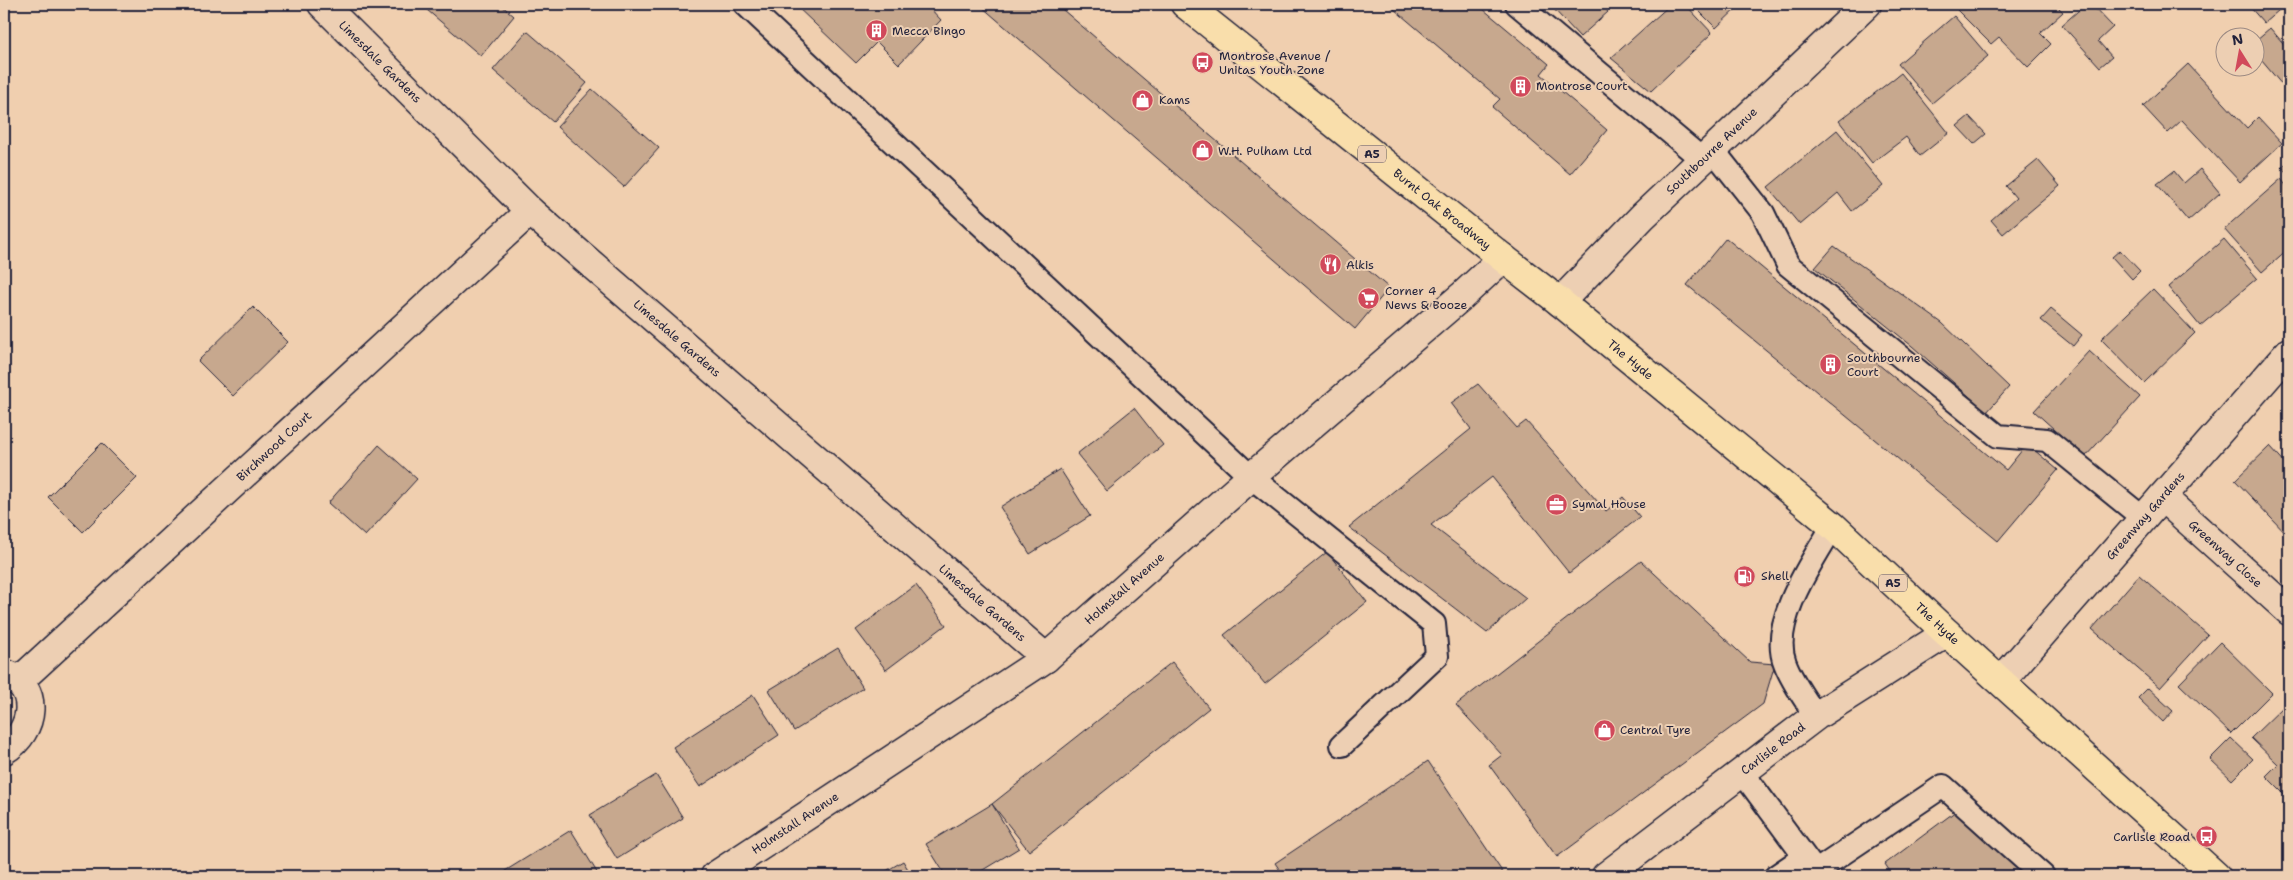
<svg xmlns="http://www.w3.org/2000/svg" width="2293" height="880" font-family="'Shantell Sans',sans-serif">
<style>
.building{fill:#c7a88e;stroke:#22223b}
.lines{fill:none;stroke-linecap:round;stroke-linejoin:round}
.lane-casing{stroke:#22223b;stroke-width:26}
.street-casing{stroke:#22223b;stroke-width:31}
.secondary-casing{stroke:#22223b;stroke-width:31}
.primary-casing{stroke:#22223b;stroke-width:31}
.lane{stroke:#edcfb3;stroke-width:22}
.street{stroke:#edcfb3;stroke-width:28}
.secondary{stroke:#edcfb3;stroke-width:28}
.primary{stroke:#f9deab;stroke-width:28}
.labels{text-anchor:middle;stroke-width:4;stroke-linejoin:round;paint-order:stroke}
.shield{fill:#edcfb3;stroke:#5f565f;stroke-width:1}
.shield-label{font-size:11px;font-weight:bold;fill:#22223b}
.poi-label{font-size:12px;fill:#22223b;stroke:#edcfb3;text-anchor:start}
.street-label{font-size:12px;fill:#22223b;stroke:#edcfb3}
</style>
<rect width="100%" height="100%" fill="#f0cfaf"/>
<filter id="ink" filterUnits="userSpaceOnUse"><feTurbulence type="fractalNoise" baseFrequency=".02" numOctaves="2"/><feDisplacementMap in="SourceGraphic" scale="10" xChannelSelector="R" yChannelSelector="G"/><feConvolveMatrix kernelMatrix="1 2 1 2 8 2 1 2 1" color-interpolation-filters="sRGB"/></filter>
<g filter="url(#ink)">
<g class="building">
<polygon points="420,4 500,4 514,16 481,56"/>
<polygon points="794,4 926,4 941,20 899,64 877,42 856,63"/>
<polygon points="983,4 1056,4 1389,288 1355,329 981,6"/>
<polygon points="1388,4 1477,4 1549,64 1541,74 1607,130 1570,174 1492,107 1500,99"/>
<polygon points="1549,4 1600,4 1608,12 1580,37"/>
<polygon points="1671,4 1685,4 1712,33 1651,91 1611,58"/>
<polygon points="1692,4 1741,4 1716,28"/>
<polygon points="1963,4 2055,4 2063,12 2040,33 2051,44 2028,67 1999,37 1991,44 1957,10"/>
<polygon points="2086,4 2091,4 2113,27 2098,41 2112,57 2100,67 2062,25"/>
<polygon points="2252,4 2286,4 2264,23 2249,6"/>
<polygon points="1954,16 1988,56 1932,103 1898,64"/>
<polygon points="2270,28 2289,50 2289,93 2256,54 2256,40"/>
<polygon points="527,31 587,83 553,122 493,70"/>
<polygon points="2188,64 2247,128 2258,117 2282,143 2240,182 2182,120 2168,133 2143,106"/>
<polygon points="1901,73 1949,133 1920,156 1906,137 1872,163 1839,121"/>
<polygon points="592,89 659,148 624,187 557,127"/>
<polygon points="2289,101 2289,114 2283,107"/>
<polygon points="1969,116 1986,134 1974,144 1957,126"/>
<polygon points="1837,130 1883,186 1852,211 1838,193 1800,225 1768,187"/>
<polygon points="2038,160 2060,186 2003,234 1991,220 2016,198 2006,186"/>
<polygon points="2289,161 2289,175 2282,167"/>
<polygon points="2200,169 2220,193 2188,221 2157,184 2174,171 2184,183"/>
<polygon points="2281,179 2289,189 2289,248 2262,272 2224,229"/>
<polygon points="1726,238 2006,470 2027,444 2058,470 1998,541 1687,285"/>
<polygon points="2224,239 2257,278 2200,326 2168,287"/>
<polygon points="1834,246 1942,323 2009,387 1987,412 1912,346 1815,268"/>
<polygon points="2120,250 2140,271 2132,279 2112,257"/>
<polygon points="2153,289 2195,333 2144,383 2101,339"/>
<polygon points="253,307 288,342 233,396 198,361"/>
<polygon points="2051,309 2082,335 2073,346 2041,320"/>
<polygon points="2089,351 2140,397 2085,457 2034,411"/>
<polygon points="1478,384 1517,428 1526,421 1606,511 1623,497 1640,517 1569,573 1492,477 1431,525 1526,598 1487,633 1349,527 1471,429 1451,403"/>
<polygon points="1134,408 1163,445 1107,491 1077,454"/>
<polygon points="102,443 137,478 83,532 48,497"/>
<polygon points="379,445 417,479 365,536 328,503"/>
<polygon points="2270,446 2289,467 2289,537 2235,480"/>
<polygon points="1060,469 1090,516 1030,554 1000,507"/>
<polygon points="1327,552 1367,602 1265,684 1224,635"/>
<polygon points="1641,561 1750,662 1775,664 1763,704 1557,857 1489,765 1502,755 1456,705"/>
<polygon points="2139,575 2208,635 2160,688 2092,629"/>
<polygon points="916,585 946,625 886,670 856,630"/>
<polygon points="2220,642 2272,693 2231,734 2179,684"/>
<polygon points="838,648 863,688 794,731 769,690"/>
<polygon points="1172,662 1209,708 1029,851 992,804"/>
<polygon points="2148,688 2173,711 2163,722 2138,698"/>
<polygon points="753,695 779,735 700,787 673,747"/>
<polygon points="2285,705 2289,709 2289,799 2266,776 2278,764 2251,738"/>
<polygon points="2231,738 2253,759 2232,780 2210,759"/>
<polygon points="1428,761 1505,876 1284,876 1275,863"/>
<polygon points="656,775 683,818 617,859 590,815"/>
<polygon points="992,804 1019,848 973,876 946,876 926,844"/>
<polygon points="1956,811 2025,876 1893,876 1885,864"/>
<polygon points="571,830 598,874 595,876 508,876 505,871"/>
<polygon points="903,861 912,876 878,876"/>
</g>
<g class="lines">
<defs>
<g id="lane">
<polyline points="745,4 1251,477 1434,624 1437,656 1342,745"/>
<polyline points="1517,4 1703,160"/>
<polyline points="1713,150 1763,213 1788,265 1998,436 2047,440 2143,518"/>
<path d="M1816,716C1805,699 1792,682 1785,663C1769,623 1813,560 1833,526"/>
<polyline points="1742,772 1819,876"/>
<polyline points="1815,872 1943,786 2043,876"/>
<polyline points="1776,876 1804,857"/>
</g>
<g id="street">
<path id="s1" d="M322,4L530,211L1046,658"/>
<path id="s2" d="M1560,302L1643,216L1867,4"/>
<path id="s3" d="M2162,497L2289,611"/>
<path id="s4" d="M2002,680L2289,352"/>
<path id="s5" d="M18,682L530,211"/>
<path d="M4,750C35,732 41,686 4,673"/>
<path id="s6" d="M1606,876L1816,716L1947,633"/>
</g>
<g id="secondary">
<path id="s7" d="M715,876L1046,658L1251,477L1462,296L1503,258"/>
</g>
<g id="primary">
<path id="s8" d="M1185,4L1503,258L1560,302L1833,526L1947,633L2216,876"/>
</g>
</defs>
<use href="#lane" class="lane-casing"/>
<use href="#street" class="street-casing"/>
<use href="#secondary" class="secondary-casing"/>
<use href="#primary" class="primary-casing"/>
<use href="#lane" class="lane"/>
<use href="#street" class="street"/>
<use href="#secondary" class="secondary"/>
<use href="#primary" class="primary"/>
</g>
</g>
<defs>
<symbol id="building-disc" viewBox="-11 -11 22 22"><circle r="9.5" fill="#d1495b" stroke="#edcfb3"/><path d="M-4-6H4V6H1V3H-1V6H-4ZM-2.5-4.3h1.7v1.8h-1.7ZM.8-4.3h1.7v1.8H.8ZM-2.5-1h1.7V.8h-1.7ZM.8-1h1.7V.8H.8Z" fill="#fff"/></symbol>
<symbol id="bus-disc" viewBox="-11 -11 22 22"><circle r="9.5" fill="#d1495b" stroke="#edcfb3"/><path d="M-5-6H5V4H4V6H2V4H-2V6H-4V4H-5ZM-3.5-4V0h7V-4ZM-3.5 1.2v1.5H-2V1.2ZM2 1.2v1.5H3.5V1.2Z" fill="#fff"/></symbol>
<symbol id="shop-disc" viewBox="-11 -11 22 22"><circle r="9.5" fill="#d1495b" stroke="#edcfb3"/><path d="M-5-2.5h2.3a2.7 3.5 0 0 1 5.4 0H5L5.5 6h-11ZM-1.5-2.5h3a1.5 2.3 0 0 0-3 0Z" fill="#fff"/></symbol>
<symbol id="restaurant-disc" viewBox="-11 -11 22 22"><circle r="9.5" fill="#d1495b" stroke="#edcfb3"/><path d="M-5-6h1v4h1v-4h1v4h1v-4h1v5L-1.5 .5V6h-2V.5L-5-1ZM5-6V6H3V1.5H1.5Q1.5-4 5-6Z" fill="#fff"/></symbol>
<symbol id="supermarket-disc" viewBox="-11 -11 22 22"><circle r="9.5" fill="#d1495b" stroke="#edcfb3"/><path d="M-6-5.5h2.5l.6 2H6L4.5 2H-2.5L-4.4-4H-6ZM-1.5 3.2a1.3 1.3 0 1 0 .1 0ZM3 3.2a1.3 1.3 0 1 0 .1 0Z" fill="#fff"/></symbol>
<symbol id="office-disc" viewBox="-11 -11 22 22"><circle r="9.5" fill="#d1495b" stroke="#edcfb3"/><path d="M-6-3h4V-5.5h4V-3h4V5H-6ZM-1-4.5V-3h2v-1.5ZM-6 0V1H6V0Z" fill="#fff"/></symbol>
<symbol id="fuel-disc" viewBox="-11 -11 22 22"><circle r="9.5" fill="#d1495b" stroke="#edcfb3"/><path d="M-5.5-6h7V0h2V4h1.3V-2.5L3-4.5l.8-.8L6-3V5H2.5V1h-1V6h-7ZM-4.2-4.7v3.2H.2V-4.7Z" fill="#fff"/></symbol>
</defs>
<g fill-rule="evenodd">
<use href="#building-disc" x="864" y="18" width="25" height="25"/>
<use href="#bus-disc" x="1190" y="50" width="25" height="25"/>
<use href="#building-disc" x="1508" y="74" width="25" height="25"/>
<use href="#shop-disc" x="1130" y="88" width="25" height="25"/>
<use href="#shop-disc" x="1190" y="138" width="25" height="25"/>
<use href="#restaurant-disc" x="1318" y="252" width="25" height="25"/>
<use href="#supermarket-disc" x="1356" y="286" width="25" height="25"/>
<use href="#building-disc" x="1818" y="352" width="25" height="25"/>
<use href="#office-disc" x="1544" y="492" width="25" height="25"/>
<use href="#fuel-disc" x="1732" y="564" width="25" height="25"/>
<use href="#shop-disc" x="1592" y="718" width="25" height="25"/>
<use href="#bus-disc" x="2194" y="824" width="25" height="25"/>
</g>
<g class="labels">
<g class="shield">
<rect x="1358" y="145.5" width="28" height="17" rx="4"/>
<rect x="1879" y="574.5" width="28" height="17" rx="4"/>
</g>
<g class="shield-label">
<text x="1372" y="158">A5</text>
<text x="1893" y="587">A5</text>
</g>
<g class="poi-label">
<text x="892" y="35">Mecca Bingo</text>
<text x="1219" y="60">Montrose Avenue /<tspan x="1219" dy="14">Unitas Youth Zone</tspan></text>
<text x="1536" y="90">Montrose Court</text>
<text x="1159" y="104">Kams</text>
<text x="1218" y="155">W.H. Pulham Ltd</text>
<text x="1346" y="269">Alkis</text>
<text x="1385" y="295">Corner 4<tspan x="1385" dy="14">News &amp; Booze</tspan></text>
<text x="1847" y="362">Southbourne<tspan x="1847" dy="14">Court</tspan></text>
<text x="1572" y="508">Symal House</text>
<text x="1761" y="580">Shell</text>
<text x="1620" y="734">Central Tyre</text>
<text x="2190" y="841" text-anchor="end">Carlisle Road</text>
</g>
<g class="street-label">
<text dy="4" stroke="none"><textPath href="#s1" startOffset="82">Limesdale Gardens</textPath></text>
<text dy="4" stroke="none"><textPath href="#s2" startOffset="214">Southbourne Avenue</textPath></text>
<text dy="4" stroke="none"><textPath href="#s8" startOffset="329">Burnt Oak Broadway</textPath></text>
<text dy="4" stroke="none"><textPath href="#s1" startOffset="488">Limesdale Gardens</textPath></text>
<text dy="4" stroke="none"><textPath href="#s8" startOffset="570">The Hyde</textPath></text>
<text dy="4" stroke="none"><textPath href="#s5" startOffset="348">Birchwood Court</textPath></text>
<text dy="4" stroke="none"><textPath href="#s4" startOffset="218">Greenway Gardens</textPath></text>
<text dy="4" stroke="none"><textPath href="#s3" startOffset="85">Greenway Close</textPath></text>
<text dy="4" stroke="none"><textPath href="#s7" startOffset="501">Holmstall Avenue</textPath></text>
<text dy="4" stroke="none"><textPath href="#s1" startOffset="892">Limesdale Gardens</textPath></text>
<text dy="4" stroke="none"><textPath href="#s8" startOffset="975">The Hyde</textPath></text>
<text dy="4" stroke="none"><textPath href="#s6" startOffset="210">Carlisle Road</textPath></text>
<text dy="4" stroke="none"><textPath href="#s7" startOffset="96">Holmstall Avenue</textPath></text>
</g>
</g>
<rect width="2293" height="880" fill="none" stroke="#edcfb3" stroke-width="20"/>
<rect x="10" y="10" width="2273" height="860" fill="none" stroke="#22223b" stroke-width="2" filter="url(#ink)"/>
<g transform="translate(2240 52) rotate(349)"><circle r="24" fill="#edcfb3" stroke="#9c8a83"/>
<path d="M0-4L9 19L0 12L-9 19Z" fill="#d1495b"/>
<text y="-8" font-size="14" font-weight="bold" text-anchor="middle" fill="#22223b">N</text>
</g>
</svg>
